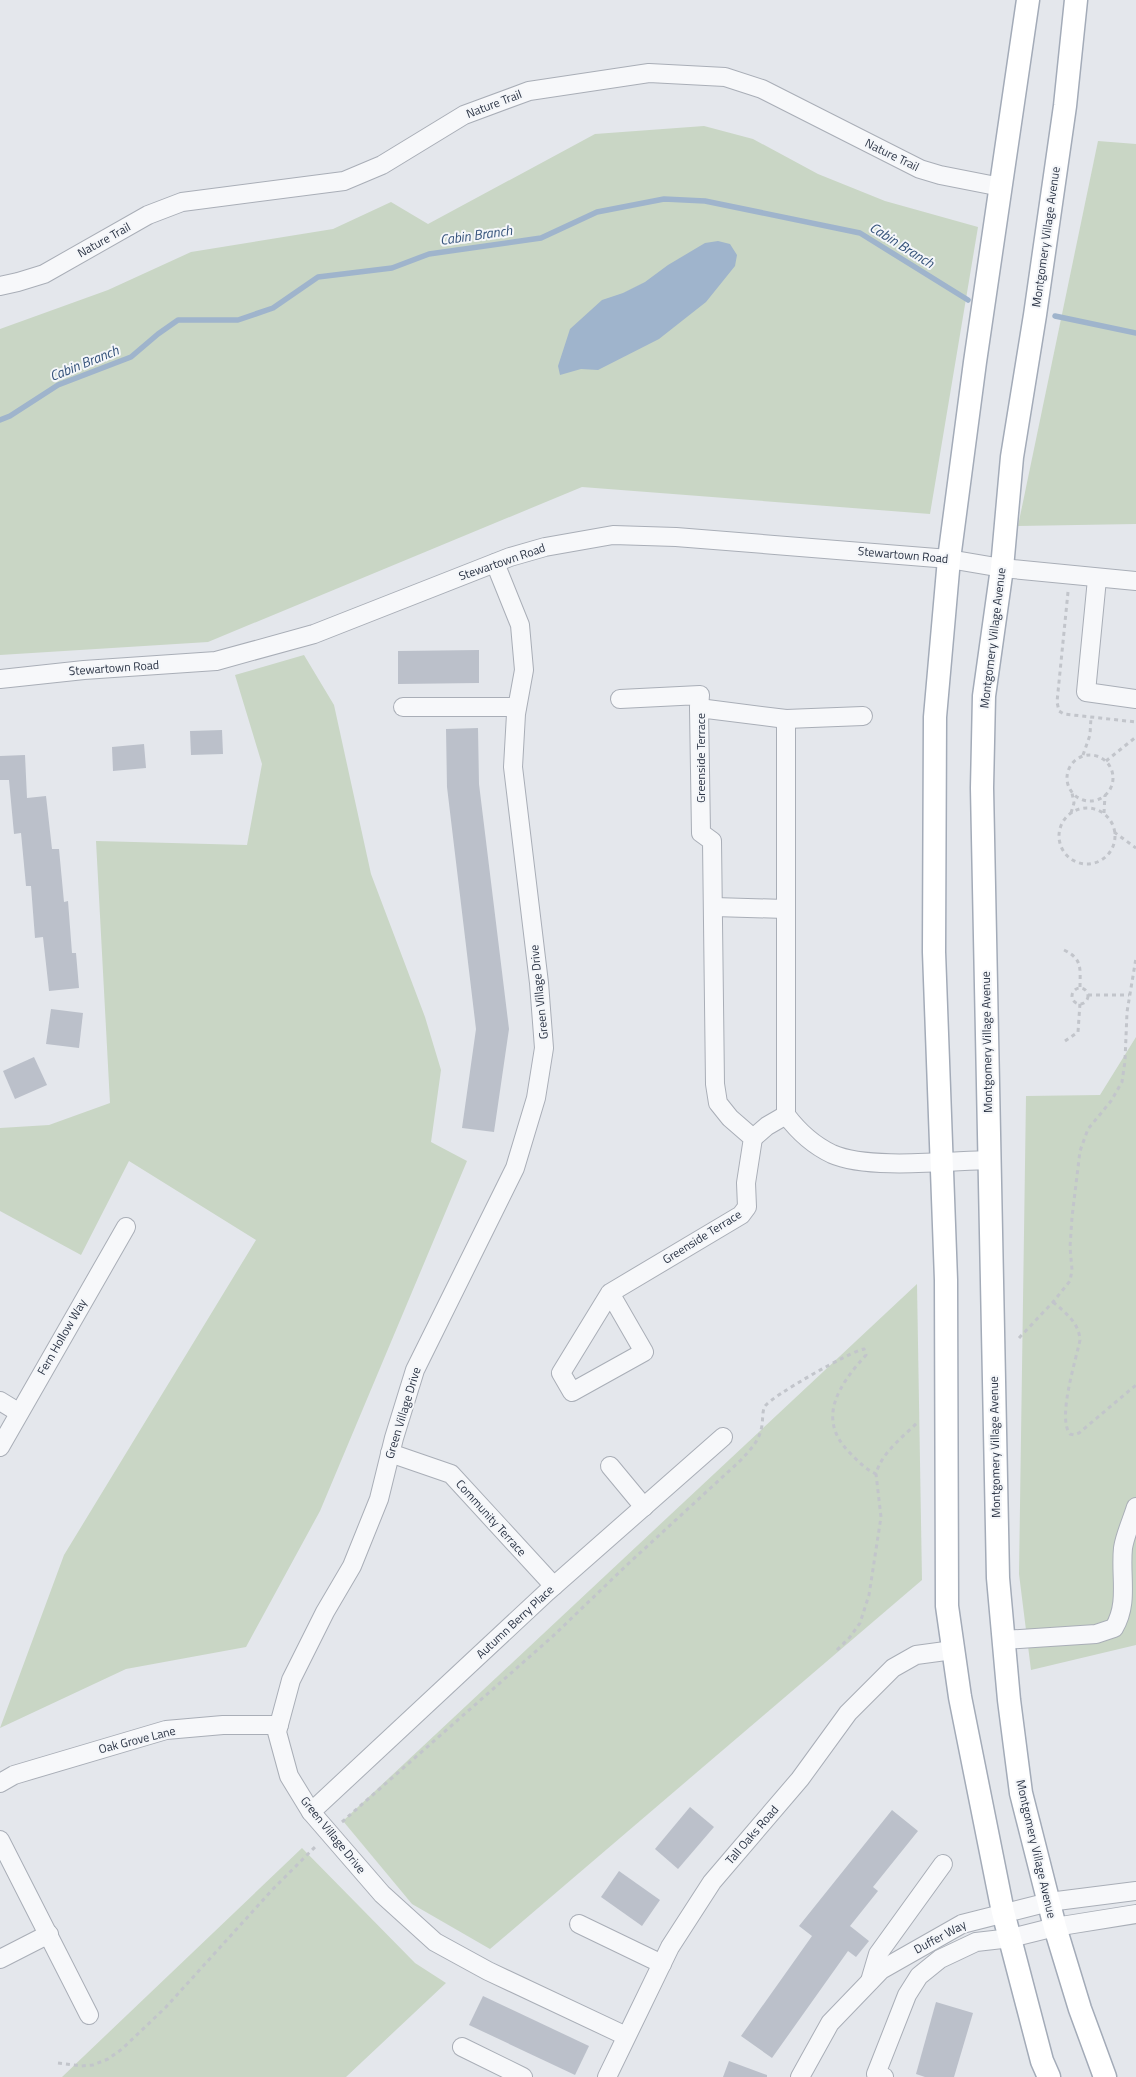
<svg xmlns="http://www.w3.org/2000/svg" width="1136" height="2077" font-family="'Titillium Web',sans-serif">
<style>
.green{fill:#c9d6c5}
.water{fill:#9fb4cc}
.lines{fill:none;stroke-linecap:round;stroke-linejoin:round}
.stream{stroke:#9fb4cc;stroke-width:5.5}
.building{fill:#bbc0ca}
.minor-casing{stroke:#a9aeb7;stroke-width:20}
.major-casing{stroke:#a3abb8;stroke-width:25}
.path{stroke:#c2c5cb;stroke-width:3;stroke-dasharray:4 4;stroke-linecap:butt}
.minor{stroke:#f7f8fa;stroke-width:18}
.major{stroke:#fff;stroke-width:22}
.labels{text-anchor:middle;stroke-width:4;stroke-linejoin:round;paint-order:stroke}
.street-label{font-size:12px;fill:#2b3445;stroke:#f4f6f9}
.water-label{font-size:14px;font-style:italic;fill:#34527a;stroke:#f4f6f9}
</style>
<rect width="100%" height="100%" fill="#e4e7ec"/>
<g class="green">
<polygon points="704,126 753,139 818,174 885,201 978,227 930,514 582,487 208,642 0,655 0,329 108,290 191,252 333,229 391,202 428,224 595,134"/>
<polygon points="1098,141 1136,144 1136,524 1018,526"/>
<polygon points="304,655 334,705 371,874 425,1017 441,1070 431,1142 467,1161 320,1511 246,1647 126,1669 0,1728 64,1555 256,1240 129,1161 81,1255 0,1211 0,1128 49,1125 110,1103 96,841 247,845 262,764 235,675"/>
<polygon points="1136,1037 1136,1645 1031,1670 1019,1574 1026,1096 1100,1095"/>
<polygon points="917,1284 922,1580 490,1949 412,1904 343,1821"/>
<polygon points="302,1848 415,1963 446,1983 346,2077 62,2077"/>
</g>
<polygon class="water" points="718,241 730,244 737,255 735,266 706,302 659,339 598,370 581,369 560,375 558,366 570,329 602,300 623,293 645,282 668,265 705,243"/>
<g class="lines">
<g class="stream">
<polyline points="1055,316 1136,333"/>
<polyline points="0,420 10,416 58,385 131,357 158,334 178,320 238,320 273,308 318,277 392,268 429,254 541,238 597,212 664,199 705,201 860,233 968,300"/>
</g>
</g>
<g class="building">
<polygon points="479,650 479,683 398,684 398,651"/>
<polygon points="478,728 479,784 509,1029 494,1132 462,1128 476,1029 447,787 446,729"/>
<polygon points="222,730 223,754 191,755 190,731"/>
<polygon points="144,744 146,768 113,771 112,747"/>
<polygon points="25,755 27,798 46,796 52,849 59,849 64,902 68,901 72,953 76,953 79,988 49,991 43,937 35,938 31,886 26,886 21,833 14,834 9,780 0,780 0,756"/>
<polygon points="51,1009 83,1013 79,1048 46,1044"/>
<polygon points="34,1057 47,1085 15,1099 3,1071"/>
<polygon points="690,1807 714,1827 678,1869 655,1849"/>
<polygon points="892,1810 918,1831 873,1887 878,1891 850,1926 869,1941 856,1957 848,1951 772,2058 741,2036 812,1936 799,1926"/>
<polygon points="619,1871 660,1900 642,1926 601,1897"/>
<polygon points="483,1996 589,2046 575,2075 469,2025"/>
<polygon points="936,2002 973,2013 954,2077 925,2077 916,2074"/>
<polygon points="729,2061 767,2075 767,2077 723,2077"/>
</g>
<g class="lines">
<defs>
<g id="minor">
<polyline points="0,286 18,282 44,274 148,215 182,202 344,181 382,165 464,115 529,91 649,73 725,77 762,89 920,169 940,175 1001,187"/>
<polyline points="495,563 520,625 524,670 516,714 513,767 539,983 544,1048 536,1098 515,1168 415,1370 394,1438 379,1499 352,1566 325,1612 291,1680 277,1732 289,1776 311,1812 382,1894 435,1942 488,1971 626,2036"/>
<polyline points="1097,579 1086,692 1136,699"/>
<polyline points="0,679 84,670 216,661 314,634 510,557 545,547 613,535 676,537 949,559 1002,568 1136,581"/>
<polyline points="620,699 700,695 699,708"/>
<polyline points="403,707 517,707"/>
<polyline points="786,719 863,716"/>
<polyline points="714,907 785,909"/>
<polyline points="753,1138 767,1126 786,1115"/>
<path d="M610,1293L561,1373L572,1392L644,1352L610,1293L741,1215L747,1207L746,1183L753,1138L730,1118L718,1103L715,1084L712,841L701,833L699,708L786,719V1115C798,1131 813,1145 832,1154C868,1170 948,1161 989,1160"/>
<polyline points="0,1401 18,1412"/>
<polyline points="0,1447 126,1227"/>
<polyline points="390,1453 451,1474 554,1586"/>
<polyline points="610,1466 644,1507"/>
<path d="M1004,1640L1096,1634L1114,1628C1129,1603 1120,1576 1123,1548C1125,1535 1132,1520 1136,1507"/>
<polyline points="0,1783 14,1775 166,1730 223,1725 279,1725"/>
<polyline points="311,1812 547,1592 723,1437"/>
<polyline points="0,1840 89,2015"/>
<polyline points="579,1924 662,1964"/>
<polyline points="0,1959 49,1934"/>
<polyline points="870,1981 878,1954 943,1864"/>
<polyline points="462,2047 523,2077"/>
<polyline points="607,2077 670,1947 712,1882 800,1779 848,1713 893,1668 916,1655 953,1650"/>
<polyline points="800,2077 830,2023 881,1970 962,1924 1049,1902 1136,1891"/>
<polyline points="884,2077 876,2074 907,1995 919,1976 940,1959 976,1942 1011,1938 1055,1927 1136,1914"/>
</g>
<g id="major">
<polyline points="1028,0 975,362 949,559 935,717 934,952 946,1280 947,1606 960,1697 1003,1912 1042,2061 1049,2077"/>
<polyline points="1076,0 1065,106 1035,315 1012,457 1002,568 984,696 982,788 998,1578 1009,1700 1021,1793 1055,1927 1080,2009 1105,2077"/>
</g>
</defs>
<use href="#minor" class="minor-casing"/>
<use href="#major" class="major-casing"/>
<g class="path">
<polyline points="1068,592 1057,702 1059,711 1064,714 1136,722"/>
<polyline points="1083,755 1090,735 1091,717"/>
<circle cx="1090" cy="778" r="23"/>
<polyline points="1106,761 1136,737"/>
<circle cx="1087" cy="836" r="28"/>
<polyline points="1071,813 1074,803 1072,793"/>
<polyline points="1104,813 1105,795"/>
<polyline points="1114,832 1136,848"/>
<path d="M1064,950C1083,959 1080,969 1080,988"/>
<circle cx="1080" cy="996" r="8"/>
<polyline points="1088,995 1129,995"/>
<polyline points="1065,1041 1078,1032 1080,1003"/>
<path d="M1053,1302C1066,1313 1079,1323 1080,1340C1076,1360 1057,1418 1070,1434L1074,1435L1079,1433L1136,1385"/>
<polyline points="1019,1338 1053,1302 1070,1281 1072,1270 1070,1247 1072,1217 1080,1151 1088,1129 1111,1101 1122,1082 1125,1061 1127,1012 1136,958"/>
<path d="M837,1650L850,1637L860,1623L869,1595L881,1517L876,1474C881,1453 904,1436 918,1422"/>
<path d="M342,1822L552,1637L629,1563L741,1460C751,1449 760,1440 762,1425C763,1419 762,1412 765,1406C772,1396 851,1351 864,1349L866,1355C839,1385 816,1418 849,1452C857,1460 865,1469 876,1474"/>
<polyline points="58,2063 81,2066 93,2065 108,2059 122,2049 166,2007 273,1889 317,1845"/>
</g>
<use href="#minor" class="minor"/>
<use href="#major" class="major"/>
</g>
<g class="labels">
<g class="street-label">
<text transform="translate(494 104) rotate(-21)" y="4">Nature Trail</text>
<text transform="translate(892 155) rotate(26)" y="4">Nature Trail</text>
<text transform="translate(1046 237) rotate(-82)" y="4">Montgomery Village Avenue</text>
<text transform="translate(104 240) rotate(-29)" y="4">Nature Trail</text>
<text transform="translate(903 555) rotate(5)" y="4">Stewartown Road</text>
<text transform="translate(502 562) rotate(-19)" y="4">Stewartown Road</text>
<text transform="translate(993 638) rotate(-83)" y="4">Montgomery Village Avenue</text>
<text transform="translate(114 668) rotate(-4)" y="4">Stewartown Road</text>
<text transform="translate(701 758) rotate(-90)" y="4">Greenside Terrace</text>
<text transform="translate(539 992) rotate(-96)" y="4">Green Village Drive</text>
<text transform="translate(987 1042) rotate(-91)" y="4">Montgomery Village Avenue</text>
<text transform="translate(702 1237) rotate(-32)" y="4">Greenside Terrace</text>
<text transform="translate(62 1337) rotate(-60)" y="4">Fern Hollow Way</text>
<text transform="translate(403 1413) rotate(-73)" y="4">Green Village Drive</text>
<text transform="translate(995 1447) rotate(-91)" y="4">Montgomery Village Avenue</text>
<text transform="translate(491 1518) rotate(48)" y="4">Community Terrace</text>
<text transform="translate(515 1622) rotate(-43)" y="4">Autumn Berry Place</text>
<text transform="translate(137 1740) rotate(-14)" y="4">Oak Grove Lane</text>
<text transform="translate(333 1835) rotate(51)" y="4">Green Village Drive</text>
<text transform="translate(752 1835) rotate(-49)" y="4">Tall Oaks Road</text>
<text transform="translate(1036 1849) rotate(77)" y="4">Montgomery Village Avenue</text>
<text transform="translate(940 1937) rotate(-28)" y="4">Duffer Way</text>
</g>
<g class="water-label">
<text transform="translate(476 235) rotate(-8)" y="5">Cabin Branch</text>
<text transform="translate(902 245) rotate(32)" y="5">Cabin Branch</text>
<text transform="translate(84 363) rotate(-22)" y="5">Cabin Branch</text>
</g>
</g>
</svg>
